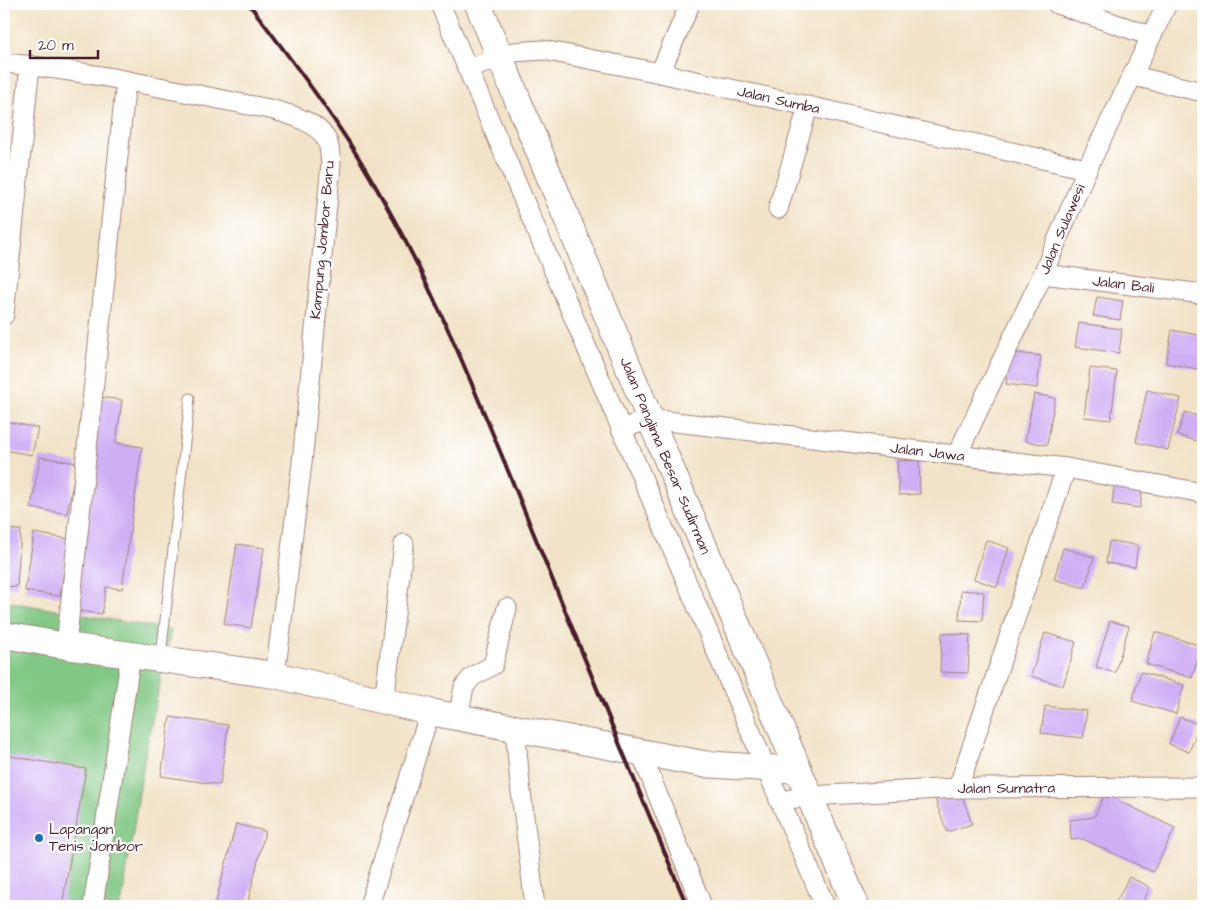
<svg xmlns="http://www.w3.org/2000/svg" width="1207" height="910" font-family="'Architects Daughter',sans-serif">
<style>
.green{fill:#81c884;stroke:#667458}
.building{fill:#cfaef4}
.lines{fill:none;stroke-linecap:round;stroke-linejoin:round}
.lane-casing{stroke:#9e817a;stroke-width:11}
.street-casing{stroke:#9e817a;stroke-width:21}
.secondary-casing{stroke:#9e817a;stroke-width:28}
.lane{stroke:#fff;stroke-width:9}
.street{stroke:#fff;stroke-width:19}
.secondary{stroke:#fff;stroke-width:26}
.rail{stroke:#4a1f2b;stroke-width:4}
.poi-dot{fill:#1f6fb2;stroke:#fff;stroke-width:2}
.labels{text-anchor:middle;stroke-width:4.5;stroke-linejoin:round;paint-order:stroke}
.street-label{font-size:15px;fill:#4a1f2b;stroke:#fff}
.poi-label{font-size:15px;fill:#4a1f2b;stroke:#fff;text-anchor:start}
</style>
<rect width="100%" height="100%" fill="#fff"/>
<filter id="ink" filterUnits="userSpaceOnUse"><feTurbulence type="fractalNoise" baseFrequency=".02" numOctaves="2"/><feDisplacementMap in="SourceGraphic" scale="10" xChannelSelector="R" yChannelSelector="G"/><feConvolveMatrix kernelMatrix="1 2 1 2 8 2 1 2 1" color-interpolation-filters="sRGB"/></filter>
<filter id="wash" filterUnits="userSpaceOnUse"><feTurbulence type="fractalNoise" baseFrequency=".0096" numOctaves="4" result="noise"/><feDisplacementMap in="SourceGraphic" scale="20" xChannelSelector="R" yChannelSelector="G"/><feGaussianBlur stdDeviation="1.12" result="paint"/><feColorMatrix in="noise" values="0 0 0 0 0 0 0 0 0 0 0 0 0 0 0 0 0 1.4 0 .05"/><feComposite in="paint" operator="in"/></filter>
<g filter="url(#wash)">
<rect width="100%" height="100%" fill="#f2e3c8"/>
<polygon class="green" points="4,601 171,630 146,749 121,906 4,906"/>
<g id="blocks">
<g class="building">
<polygon points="1097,297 1123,301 1120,320 1093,316"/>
<polygon points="1079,323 1122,329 1119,353 1075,347"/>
<polygon points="1172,330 1203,336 1203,370 1166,363"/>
<polygon points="1010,352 1041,356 1037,388 1006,384"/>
<polygon points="1090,368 1117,371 1111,420 1084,417"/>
<polygon points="1147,390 1181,398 1168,450 1136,442"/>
<polygon points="1034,394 1055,398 1047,445 1025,441"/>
<polygon points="100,397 122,400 116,443 142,447 122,589 106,587 102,614 71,610"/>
<polygon points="1185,412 1203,418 1203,443 1177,435"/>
<polygon points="4,421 38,428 32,455 4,450"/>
<polygon points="40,457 77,463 67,514 31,508"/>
<polygon points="919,460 920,494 899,495 897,461"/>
<polygon points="1115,481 1143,484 1140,508 1112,504"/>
<polygon points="4,529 21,530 17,587 4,586"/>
<polygon points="34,533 69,539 60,596 25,591"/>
<polygon points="986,540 1009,548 997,587 974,579"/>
<polygon points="1109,541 1138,545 1135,567 1106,563"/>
<polygon points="237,544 264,548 251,628 224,624"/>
<polygon points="1063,548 1094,557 1085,588 1054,579"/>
<polygon points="961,590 984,592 982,621 959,620"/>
<polygon points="1110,621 1129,626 1115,673 1096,667"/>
<polygon points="1155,632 1202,646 1192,678 1146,664"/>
<polygon points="942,633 970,635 968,673 940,672"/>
<polygon points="1045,633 1076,642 1063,686 1031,676"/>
<polygon points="1141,672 1184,685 1176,714 1132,701"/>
<polygon points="1045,706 1087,711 1083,738 1041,733"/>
<polygon points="170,717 228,725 220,785 161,776"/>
<polygon points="1180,717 1200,725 1189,752 1169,744"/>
<polygon points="4,755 86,769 62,906 4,906"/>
<polygon points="960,790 972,824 947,832 935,799"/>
<polygon points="1105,794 1175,828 1153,872 1083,839 1071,840 1070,820 1094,817"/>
<polygon points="236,824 265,831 247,906 215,906"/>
<polygon points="1129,877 1150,887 1141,906 1114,906"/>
</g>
</g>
</g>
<g filter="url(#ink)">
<use href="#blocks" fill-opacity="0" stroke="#9e817a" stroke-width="1"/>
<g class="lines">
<defs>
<polyline id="lane" points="161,656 190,398"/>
<g id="street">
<polyline points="440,4 825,906"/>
<polyline points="1057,4 1151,36"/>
<path d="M4,63C95,71 185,93 274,110C292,115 321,123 328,143C330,150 330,157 331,164L302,463L275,675"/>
<path id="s1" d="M469,69L514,52L543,50L660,73L1087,169"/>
<polyline points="660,73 690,4"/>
<polyline points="1133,76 1203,92"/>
<polyline points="778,209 808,107"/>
<path id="s2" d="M1043,274L1203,294"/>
<polyline points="4,315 30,65"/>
<path id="s3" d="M621,429L650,419L1066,468L1203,493"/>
<path id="s4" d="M957,455L1043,274L1087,169L1167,4"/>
<polyline points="66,646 126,81"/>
<polyline points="384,701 404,544"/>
<polyline points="458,718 464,687 472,677 493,665 507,608"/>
<polyline points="515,728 520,784 535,906"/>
<polyline points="641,753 702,906"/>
<polyline points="958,788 1066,468"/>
<path id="s5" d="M779,801L809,796L958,788L1203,787"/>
<polyline points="93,906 131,655"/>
<polyline points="369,906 430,712"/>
</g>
<g id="secondary">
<path id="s6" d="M478,4L650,419L856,906"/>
<polyline points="4,635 66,646 275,675 430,712 703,764 799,770"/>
</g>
</defs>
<use href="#lane" class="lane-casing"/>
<use href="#street" class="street-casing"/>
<use href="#secondary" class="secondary-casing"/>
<use href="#lane" class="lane"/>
<use href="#street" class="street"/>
<use href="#secondary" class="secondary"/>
<path class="rail" d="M249,4C293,62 337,119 373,182C437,292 483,410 531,527C582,654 634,780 687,906"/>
</g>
</g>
<circle class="poi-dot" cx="39" cy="838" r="5"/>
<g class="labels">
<g class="street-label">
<text dy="5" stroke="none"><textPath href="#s1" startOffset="318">Jalan Sumba</textPath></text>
<text dy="5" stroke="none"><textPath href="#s4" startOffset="249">Jalan Sulawesi</textPath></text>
<text transform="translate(322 240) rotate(-85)" y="5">Kampung Jombor Baru</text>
<text dy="5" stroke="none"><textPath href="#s2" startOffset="81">Jalan Bali</textPath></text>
<text dy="5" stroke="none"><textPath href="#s3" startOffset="310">Jalan Jawa</textPath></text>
<text dy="5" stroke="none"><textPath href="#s6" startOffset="489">Jalan Panglima Besar Sudirman</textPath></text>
<text dy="5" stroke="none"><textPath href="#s5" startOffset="228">Jalan Sumatra</textPath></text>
</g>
<g class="poi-label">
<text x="49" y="834">Lapangan<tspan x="49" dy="17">Tenis Jombor</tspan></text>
</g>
</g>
<rect width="1207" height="910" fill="none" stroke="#fff" stroke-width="20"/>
<path d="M30 50v8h68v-8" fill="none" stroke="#4a1f2b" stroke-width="2.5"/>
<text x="38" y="50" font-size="15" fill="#4a1f2b" stroke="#ffffff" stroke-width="4" paint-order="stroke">20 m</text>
</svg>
